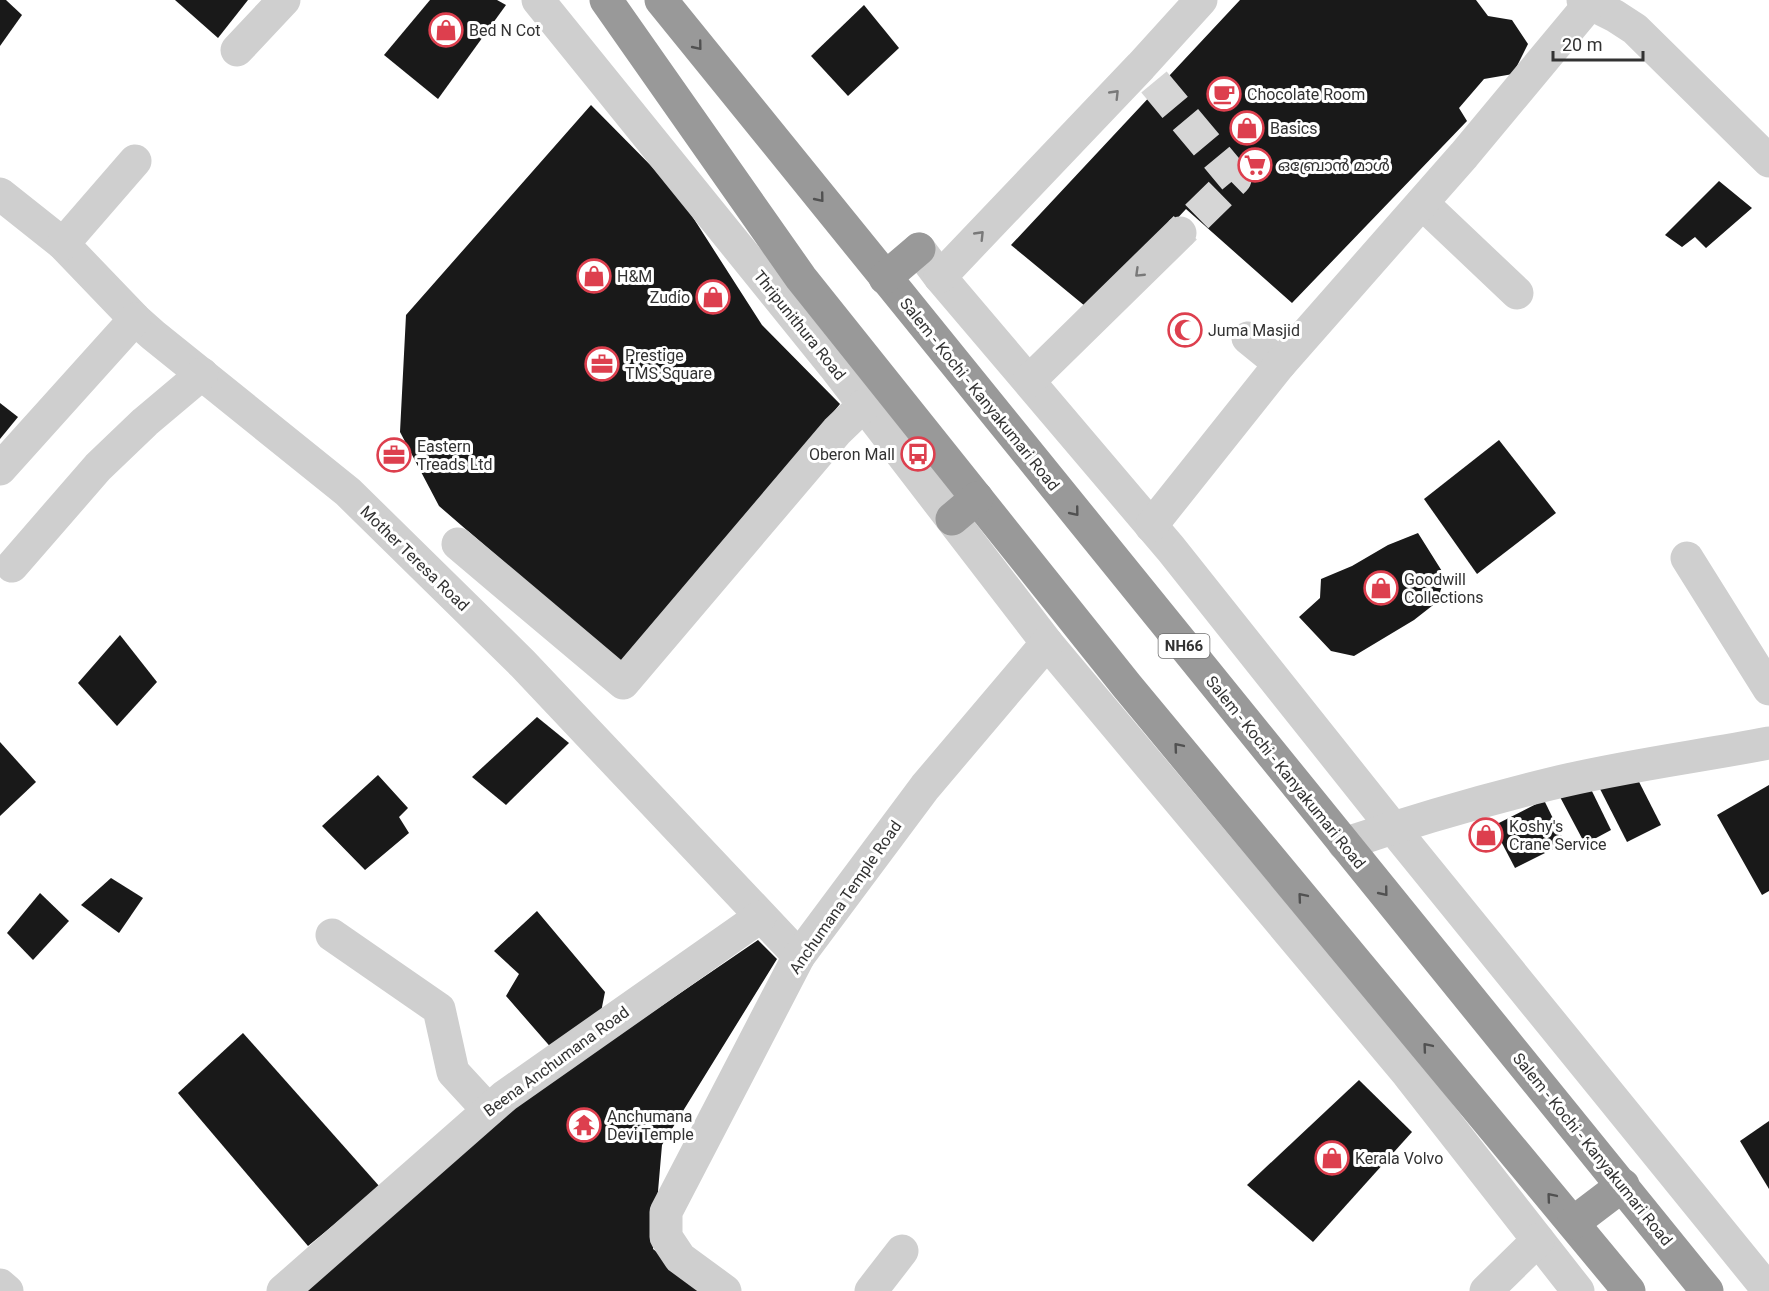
<svg xmlns="http://www.w3.org/2000/svg" width="1769" height="1291" font-family="Roboto,'Noto Sans Malayalam',sans-serif">
<style>
.building{fill:#191919}
.lines{fill:none;stroke-linecap:round;stroke-linejoin:round}
.minor-tunnel{stroke:#d6d6d6;stroke-width:33;stroke-dasharray:33 16;stroke-linecap:butt}
.minor{stroke:#cfcfcf;stroke-width:33}
.highway{stroke:#999;stroke-width:33}
.oneway{stroke:#515151}
.oneway2{stroke:#797979}
.labels{text-anchor:middle;stroke-width:6;stroke-linejoin:round;paint-order:stroke}
.shield{fill:#fff;stroke:#707070;stroke-width:1.5}
.shield-label{font-size:15px;font-weight:bold;fill:#323232}
.poi-label{font-size:16px;fill:#323232;stroke:#fff;text-anchor:start}
.street-label{font-size:16px;fill:#323232;stroke:#fff}
</style>
<rect width="100%" height="100%" fill="#fff"/>
<g class="building">
<polygon points="0,0 6,0 22,15 0,46"/>
<polygon points="175,0 248,0 218,38"/>
<polygon points="430,0 497,0 506,5 438,99 384,55"/>
<polygon points="1240,0 1476,0 1488,16 1512,20 1528,44 1513,74 1484,79 1459,108 1467,121 1292,303 1186,209 1091,311 1011,245"/>
<polygon points="864,5 899,48 848,96 811,56"/>
<polygon points="591,105 676,191 762,325 840,404 728,543 620,663 439,506 400,432 406,315"/>
<polygon points="1719,181 1752,208 1706,248 1695,237 1682,247 1665,235"/>
<polygon points="0,403 18,417 0,439"/>
<polygon points="1499,440 1556,513 1477,574 1424,499"/>
<polygon points="1418,533 1445,576 1437,602 1414,620 1354,656 1331,651 1299,617 1320,598 1321,579 1352,566 1388,545"/>
<polygon points="120,635 157,682 117,726 78,683"/>
<polygon points="537,717 569,743 506,805 472,777"/>
<polygon points="0,742 36,782 0,816"/>
<polygon points="1633,770 1661,825 1627,842 1599,787"/>
<polygon points="378,775 408,808 399,817 409,833 365,870 322,826"/>
<polygon points="1588,783 1611,830 1585,844 1560,797"/>
<polygon points="1769,785 1769,891 1762,895 1717,815"/>
<polygon points="1544,800 1565,843 1515,868 1493,826"/>
<polygon points="111,878 143,898 119,933 81,905"/>
<polygon points="40,893 69,921 33,960 7,933"/>
<polygon points="537,911 605,992 600,1017 554,1051 506,996 519,974 494,951"/>
<polygon points="758,940 777,959 662,1145 653,1249 708,1291 302,1291 516,1105"/>
<polygon points="243,1033 380,1187 308,1246 178,1093"/>
<polygon points="1359,1080 1412,1132 1313,1242 1247,1185"/>
<polygon points="1769,1121 1769,1189 1740,1141"/>
</g>
<g class="lines">
<polyline class="minor-tunnel" points="1154,82 1235,179 1180,233"/>
<g class="minor">
<polyline points="538,0 834,366 1047,643 1408,1074 1578,1291"/>
<polyline points="1583,0 1615,16 1635,29 1769,161"/>
<polyline points="237,50 284,0"/>
<polyline points="0,194 63,244 135,319 153,335 348,492 523,664 799,956"/>
<polyline points="1422,203 1517,293"/>
<polyline points="63,244 135,161"/>
<polyline points="919,249 940,277 1171,549 1393,828 1769,1291"/>
<polyline points="940,277 1141,66 1201,0"/>
<polyline points="1248,338 1280,364"/>
<polyline points="1029,381 1180,233"/>
<polyline points="0,469 135,319"/>
<polyline points="1151,526 1280,364 1464,155 1593,0"/>
<polyline points="458,544 623,683 837,431 864,405"/>
<polyline points="1687,558 1769,689"/>
<polyline points="12,566 98,467 145,422 202,374"/>
<path d="M1344,844C1412,821 1481,801 1550,784C1622,766 1696,757 1769,743"/>
<polyline points="332,935 439,1009 453,1072 488,1110"/>
<polyline points="0,1285 7,1291"/>
<polyline points="283,1291 505,1096 760,917"/>
<polyline points="725,1291 680,1258 666,1237 666,1212 799,956 925,787 1047,643"/>
<polyline points="871,1291 902,1251"/>
<polyline points="1486,1291 1538,1240"/>
</g>
<g class="highway">
<polyline points="606,0 801,278 1127,686 1629,1291"/>
<polyline points="661,0 1707,1291"/>
<polyline points="885,278 919,249"/>
<polyline points="952,519 977,498"/>
<polyline points="1573,1223 1623,1185"/>
</g>
</g>
<defs><path id="oneway-chevron" d="M-2-3.5L2.5 0L-2 3.5" fill="none" stroke-width="1.6" stroke-linecap="round" stroke-linejoin="round" transform="scale(1.5)"/></defs>
<g class="oneway">
<use href="#oneway-chevron" transform="translate(698 46) rotate(51)"/>
<use href="#oneway-chevron" transform="translate(820 198) rotate(51)"/>
<use href="#oneway-chevron" transform="translate(1075 512) rotate(51)"/>
<use href="#oneway-chevron" transform="translate(1178 747) rotate(-130)"/>
<use href="#oneway-chevron" transform="translate(1384 892) rotate(51)"/>
<use href="#oneway-chevron" transform="translate(1302 897) rotate(-130)"/>
<use href="#oneway-chevron" transform="translate(1427 1047) rotate(-130)"/>
<use href="#oneway-chevron" transform="translate(1551 1197) rotate(-130)"/>
</g>
<g class="oneway2">
<use href="#oneway-chevron" transform="translate(1115 94) rotate(-46)"/>
<use href="#oneway-chevron" transform="translate(980 235) rotate(-46)"/>
<use href="#oneway-chevron" transform="translate(1139 273) rotate(136)"/>
</g>
<defs>
<symbol id="shop-ring" viewBox="-11 -11 22 22"><circle r="9.5" fill="#fff" stroke="#dd3f4e" stroke-width="1.5"/><path d="M-5-2.5h2.3a2.7 3.5 0 0 1 5.4 0H5L5.5 6h-11ZM-1.5-2.5h3a1.5 2.3 0 0 0-3 0Z" fill="#dd3f4e"/></symbol>
<symbol id="cafe-ring" viewBox="-11 -11 22 22"><circle r="9.5" fill="#fff" stroke="#dd3f4e" stroke-width="1.5"/><path d="M-5.5-4.5H6V0H3Q3 3.5 0 3.5H-2.5Q-5.5 3.5-5.5 0ZM3-3.2v2h1.7v-2ZM-6 4.5H4V6H-6Z" fill="#dd3f4e"/></symbol>
<symbol id="supermarket-ring" viewBox="-11 -11 22 22"><circle r="9.5" fill="#fff" stroke="#dd3f4e" stroke-width="1.5"/><path d="M-6-5.5h2.5l.6 2H6L4.5 2H-2.5L-4.4-4H-6ZM-1.5 3.2a1.3 1.3 0 1 0 .1 0ZM3 3.2a1.3 1.3 0 1 0 .1 0Z" fill="#dd3f4e"/></symbol>
<symbol id="mosque-ring" viewBox="-11 -11 22 22"><circle r="9.5" fill="#fff" stroke="#dd3f4e" stroke-width="1.5"/><path d="M3.5-4.9A6 6 0 1 0 3.5 4.9A5 5 0 1 1 3.5-4.9Z" fill="#dd3f4e"/></symbol>
<symbol id="office-ring" viewBox="-11 -11 22 22"><circle r="9.5" fill="#fff" stroke="#dd3f4e" stroke-width="1.5"/><path d="M-6-3h4V-5.5h4V-3h4V5H-6ZM-1-4.5V-3h2v-1.5ZM-6 0V1H6V0Z" fill="#dd3f4e"/></symbol>
<symbol id="bus-ring" viewBox="-11 -11 22 22"><circle r="9.5" fill="#fff" stroke="#dd3f4e" stroke-width="1.5"/><path d="M-5-6H5V4H4V6H2V4H-2V6H-4V4H-5ZM-3.5-4V0h7V-4ZM-3.5 1.2v1.5H-2V1.2ZM2 1.2v1.5H3.5V1.2Z" fill="#dd3f4e"/></symbol>
<symbol id="temple-ring" viewBox="-11 -11 22 22"><circle r="9.5" fill="#fff" stroke="#dd3f4e" stroke-width="1.5"/><path d="M0-6L5-2H3V0L6.5 2.5H4V6H1.5V3h-3V6H-4V2.5H-6.5L-3 0V-2H-5Z" fill="#dd3f4e"/></symbol>
</defs>
<g fill-rule="evenodd">
<use href="#shop-ring" x="427" y="11" width="38" height="38"/>
<use href="#cafe-ring" x="1205" y="75" width="38" height="38"/>
<use href="#shop-ring" x="1228" y="109" width="38" height="38"/>
<use href="#supermarket-ring" x="1236" y="146" width="38" height="38"/>
<use href="#shop-ring" x="575" y="257" width="38" height="38"/>
<use href="#shop-ring" x="694" y="278" width="38" height="38"/>
<use href="#mosque-ring" x="1166" y="311" width="38" height="38"/>
<use href="#office-ring" x="583" y="345" width="38" height="38"/>
<use href="#bus-ring" x="899" y="435" width="38" height="38"/>
<use href="#office-ring" x="375" y="436" width="38" height="38"/>
<use href="#shop-ring" x="1362" y="569" width="38" height="38"/>
<use href="#shop-ring" x="1467" y="816" width="38" height="38"/>
<use href="#temple-ring" x="565" y="1106" width="38" height="38"/>
<use href="#shop-ring" x="1313" y="1139" width="38" height="38"/>
</g>
<g class="labels">
<rect class="shield" x="1158.5" y="634" width="51" height="24" rx="4.5"/>
<g class="shield-label">
<text x="1184" y="651">NH66</text>
</g>
<g class="poi-label">
<text x="469" y="36">Bed N Cot</text>
<text x="1247" y="100">Chocolate Room</text>
<text x="1270" y="134">Basics</text>
<text x="1278" y="171">ഒബ്രോൻ മാൾ</text>
<text x="617" y="282">H&amp;M</text>
<text x="690" y="303" text-anchor="end">Zudio</text>
<text x="1208" y="336">Juma Masjid</text>
<text x="625" y="361">Prestige<tspan x="625" dy="18">TMS Square</tspan></text>
<text x="417" y="452">Eastern<tspan x="417" dy="18">Treads Ltd</tspan></text>
<text x="895" y="460" text-anchor="end">Oberon Mall</text>
<text x="1404" y="585">Goodwill<tspan x="1404" dy="18">Collections</tspan></text>
<text x="1509" y="832">Koshy's<tspan x="1509" dy="18">Crane Service</tspan></text>
<text x="607" y="1122">Anchumana<tspan x="607" dy="18">Devi Temple</tspan></text>
<text x="1355" y="1164">Kerala Volvo</text>
</g>
<g class="street-label">
<text transform="translate(800 325) rotate(51)" y="6">Thripunithura Road</text>
<text transform="translate(980 394) rotate(51)" y="6">Salem - Kochi - Kanyakumari Road</text>
<text transform="translate(415 558) rotate(44)" y="6">Mother Teresa Road</text>
<text transform="translate(1286 772) rotate(51)" y="6">Salem - Kochi - Kanyakumari Road</text>
<text transform="translate(845 897) rotate(-55)" y="6">Anchumana Temple Road</text>
<text transform="translate(556 1061) rotate(-36)" y="6">Beena Anchumana Road</text>
<text transform="translate(1593 1149) rotate(51)" y="6">Salem - Kochi - Kanyakumari Road</text>
</g>
</g>
<path d="M1553 51v9h90v-9" fill="none" stroke="#323232" stroke-width="3"/>
<text x="1562" y="51" font-size="18" fill="#323232" stroke="#ffffff" stroke-width="4.5" paint-order="stroke">20 m</text>
</svg>
